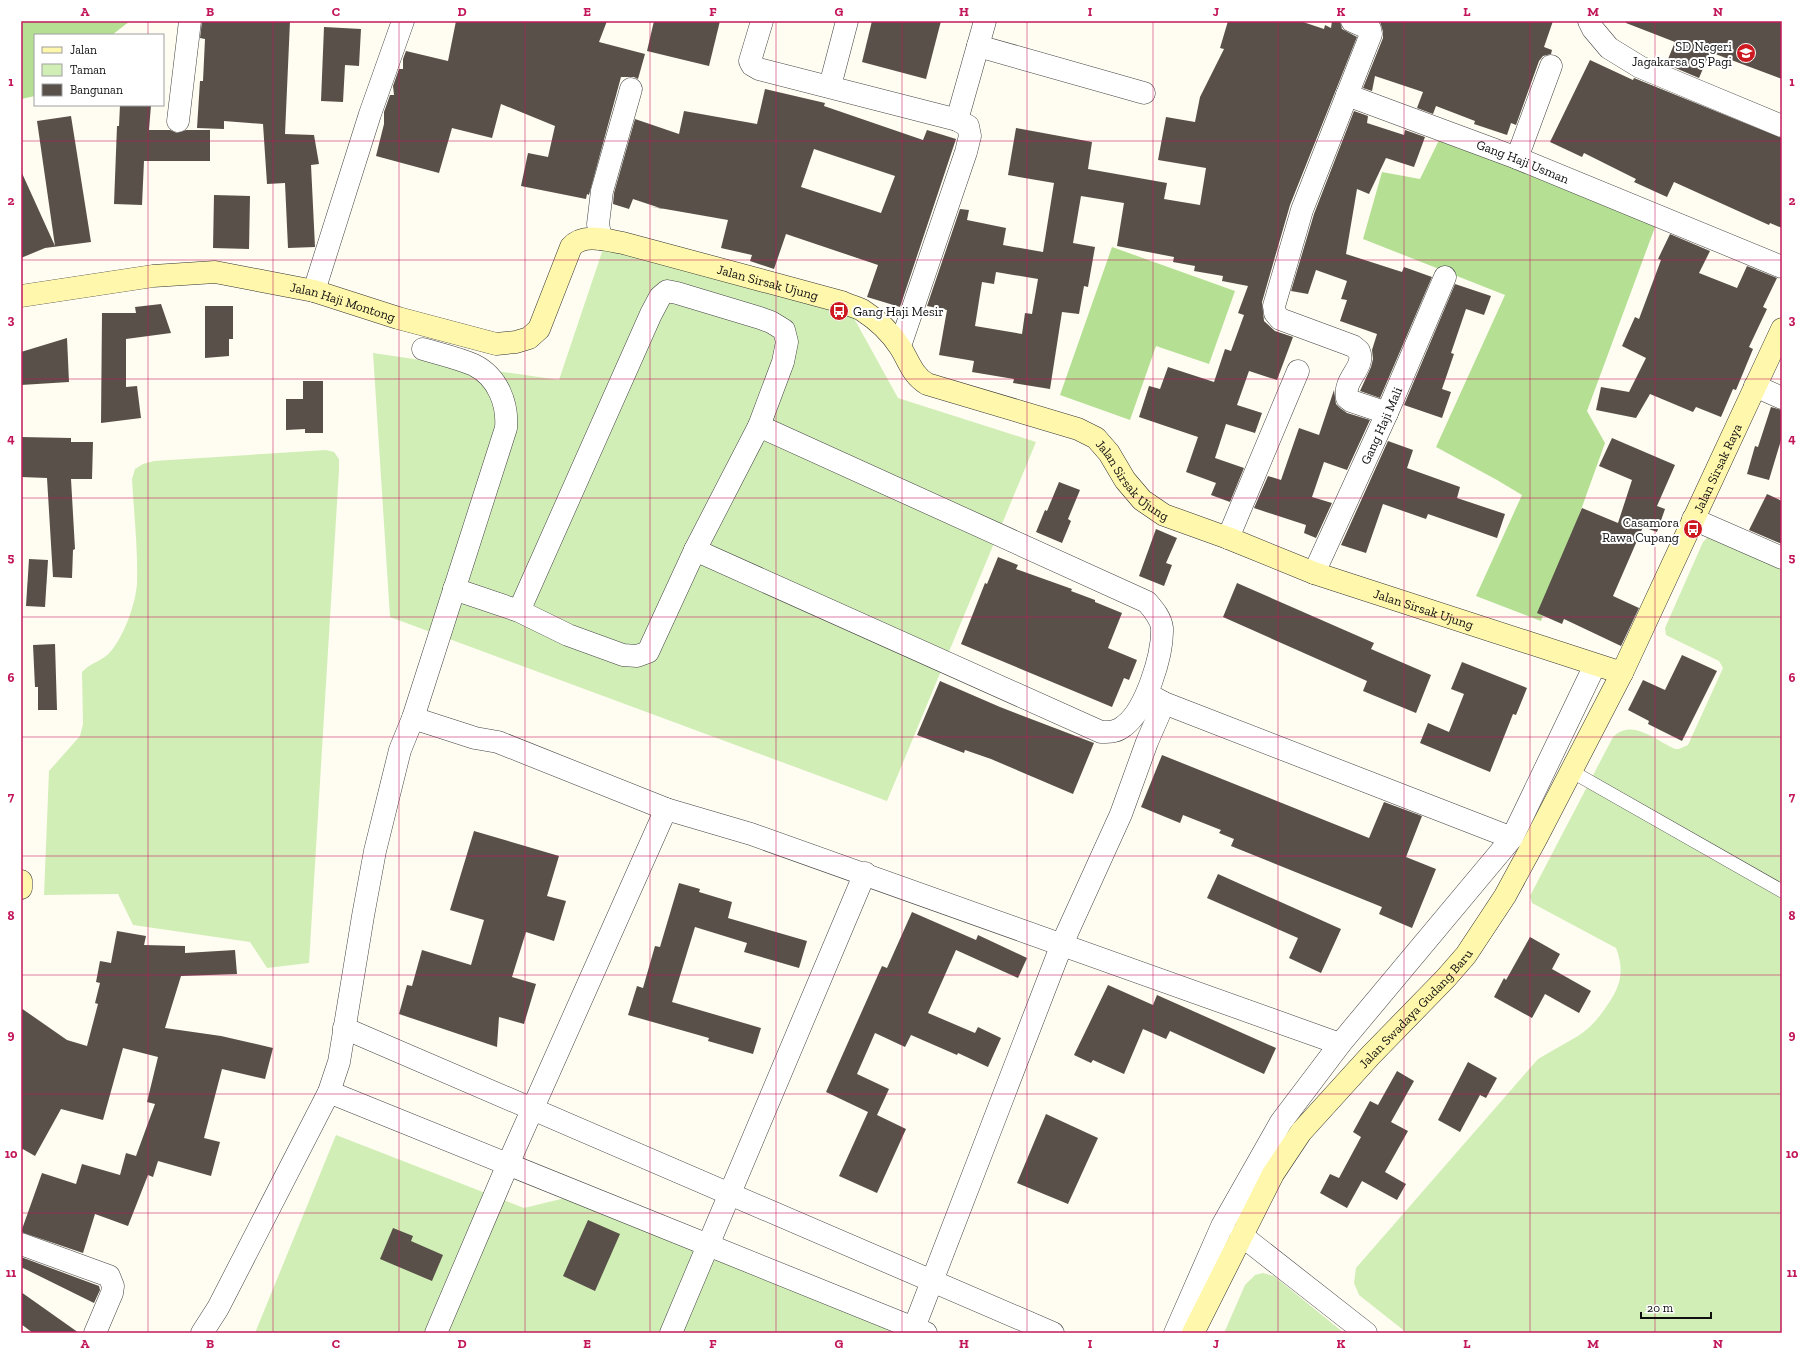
<svg xmlns="http://www.w3.org/2000/svg" width="1803" height="1354" font-family="'Zilla Slab',serif">
<style>
.green{fill:#d2eeb7}
.forest{fill:#b5e094}
.building{fill:#59504a;fill-rule:evenodd}
.lines{fill:none;stroke-linecap:round;stroke-linejoin:round}
.lane-casing{stroke:#424242;stroke-width:14}
.street-casing{stroke:#424242;stroke-width:23}
.secondary-casing{stroke:#313131;stroke-width:23}
.lane{stroke:#fff;stroke-width:13}
.street{stroke:#fff;stroke-width:22}
.secondary{stroke:#fff7ac;stroke-width:22}
.grid{fill:none;stroke:#c2185b;stroke-width:1;stroke-opacity:0.55}
.labels{text-anchor:middle;stroke-width:4;stroke-linejoin:round;paint-order:stroke}
.poi-label{font-size:13px;fill:#0f0f0f;stroke:#fff;text-anchor:end}
.street-label{font-size:13px;fill:#0f0f0f;stroke:#fff}
.neatline{fill:none;stroke:#c2185b;stroke-width:1.5}
.grid-label{font-size:13px;text-anchor:middle;font-weight:bold;fill:#c2185b}
</style>
<rect width="100%" height="100%" fill="#fffcf1"/>
<g class="green">
<polygon points="603,249 850,311 898,398 1036,442 887,801 390,617 373,353 559,380"/>
<path d="M326,450L334,452L339,459V470L309,963L267,968L250,942L133,925L118,894L44,895L49,771L80,736L83,724L82,672C91,662 102,662 111,651C124,636 136,603 137,583C138,549 134,514 132,479L135,469L143,464L154,461Z"/>
<path d="M1710,535L1782,563V1333H1407L1359,1295L1354,1283L1356,1268L1538,1059C1551,1051 1565,1044 1578,1036C1589,1029 1596,1021 1604,1010C1619,989 1626,974 1616,948L1532,903L1530,896L1613,737C1632,718 1655,740 1675,749H1679L1688,745L1723,668L1719,661L1670,637L1666,635L1665,628L1703,542Z"/>
<polygon points="336,1135 524,1208 561,1199 573,1199 912,1333 255,1333"/>
<polygon points="1263,1273 1274,1276 1344,1333 1224,1333 1245,1285 1255,1275"/>
</g>
<g class="forest">
<polygon points="21,21 130,21 112,35 35,35 35,96 21,99"/>
<polygon points="1443,132 1658,219 1587,411 1605,443 1541,621 1476,596 1522,495 1497,480 1436,447 1505,295 1363,239 1382,172 1420,179"/>
<polygon points="1112,247 1235,291 1209,364 1156,346 1130,420 1060,395"/>
</g>
<g class="building">
<polygon points="202,21 290,21 285,134 314,135 319,164 311,165 315,247 288,248 285,183 267,184 263,124 224,121 224,129 197,128 200,81 203,81 205,39 200,38"/>
<polygon points="456,21 607,21 599,42 645,54 638,79 634,77 621,77 589,195 587,194 586,199 521,186 528,153 548,157 555,126 501,104 492,138 452,128 439,173 376,156 384,124 384,112 390,95 394,95 393,86 399,69 403,69 403,59 406,51 448,61"/>
<polygon points="654,21 720,21 709,66 647,51"/>
<polygon points="872,21 941,21 926,79 862,62"/>
<path d="M1228,21H1300L1324,29L1325,25L1331,28L1332,21H1340L1342,29L1357,37L1290,205L1262,302L1264,321L1275,331L1293,337L1277,380L1249,371L1237,405L1262,413L1255,433L1226,424L1215,458L1244,468L1230,502L1211,495L1216,483L1186,472L1198,437L1139,417L1149,386L1160,389L1168,367L1214,382L1225,349L1231,351L1244,315L1238,313L1248,286L1222,281L1223,276L1194,271L1195,266L1173,262L1174,257L1117,246L1124,203L1081,196L1073,243L1095,247L1088,287L1084,286L1079,314L1062,312L1050,389L1013,383L1014,379L972,372L974,361L939,355L947,310L927,306L960,209L969,210L967,220L1006,228L1003,245L1043,252L1054,183L1008,175L1016,128L1092,142L1088,169L1167,183L1164,199L1200,205L1206,168L1158,160L1166,117L1195,122L1200,97L1224,49L1220,48ZM996,272L1038,279L1032,314L1025,313L1022,334L975,326L982,282L994,284Z"/>
<polygon points="1380,21 1553,21 1544,47 1552,50 1551,54 1543,56 1539,61 1516,125 1511,123 1507,135 1474,124 1475,121 1436,106 1433,114 1417,108 1423,92 1375,76 1372,91 1363,88 1383,38 1383,32"/>
<polygon points="1626,21 1782,21 1782,79 1710,52 1699,78 1666,64 1675,42 1626,23"/>
<polygon points="324,27 361,29 359,66 345,65 343,102 321,101"/>
<polygon points="1590,60 1633,80 1634,78 1782,138 1782,228 1770,223 1769,225 1674,182 1667,197 1634,182 1636,179 1584,153 1582,157 1550,142"/>
<path d="M765,89L825,103L824,106L923,140L927,130L956,139L900,307L867,297L878,265L786,234L774,269L750,261L752,255L721,248L728,220L648,206L663,209L633,199L629,209L613,204L614,193L635,119L679,134L684,111L757,124ZM814,149L895,176L881,213L801,187Z"/>
<polygon points="120,105 151,105 149,130 170,130 177,133 186,130 210,130 210,161 144,161 142,205 114,204 117,126 119,126"/>
<polygon points="1354,111 1368,116 1367,123 1404,135 1405,130 1425,137 1414,167 1386,158 1369,194 1357,189 1346,254 1402,272 1404,267 1432,277 1380,398 1360,391 1371,367 1373,359 1372,350 1377,334 1340,321 1347,300 1341,299 1347,281 1316,270 1308,294 1291,291 1314,214"/>
<polygon points="71,116 91,242 45,248 21,258 21,171 55,246 37,121"/>
<polygon points="214,195 250,196 249,249 213,248"/>
<polygon points="1670,234 1710,251 1699,273 1737,288 1747,266 1777,278 1763,307 1767,309 1749,347 1753,349 1736,390 1733,389 1721,417 1696,407 1693,412 1650,394 1636,418 1596,410 1601,387 1629,392 1646,358 1622,346 1635,317 1639,319 1661,260 1658,259"/>
<polygon points="1455,284 1491,296 1484,315 1466,309 1451,353 1454,354 1442,389 1451,392 1442,418 1404,405"/>
<polygon points="161,304 171,333 126,339 126,387 137,386 141,418 101,423 102,313 136,313 135,307"/>
<polygon points="205,306 233,306 233,339 229,339 229,356 205,358"/>
<polygon points="67,338 69,382 21,385 21,352"/>
<polygon points="303,381 323,381 323,433 305,433 305,429 286,430 286,399 303,399"/>
<polygon points="1334,390 1336,404 1340,408 1347,413 1370,420 1347,470 1324,462 1312,497 1332,503 1316,538 1304,533 1306,525 1254,508 1268,476 1281,480 1299,428 1319,435"/>
<polygon points="1771,407 1782,410 1782,437 1769,480 1747,474 1755,446 1758,447"/>
<polygon points="21,437 71,438 71,442 93,442 92,479 71,479 75,549 73,550 72,578 53,577 47,478 21,477"/>
<polygon points="1612,438 1675,465 1657,506 1665,509 1657,532 1643,527 1613,596 1639,608 1621,646 1564,619 1562,624 1537,613 1582,508 1618,523 1632,480 1599,466"/>
<polygon points="1388,441 1413,450 1407,468 1460,487 1457,498 1505,514 1497,538 1428,514 1426,519 1383,504 1366,553 1341,545"/>
<polygon points="1059,482 1080,490 1068,519 1071,521 1062,543 1036,532 1045,510 1047,511"/>
<polygon points="1767,494 1782,501 1782,544 1749,530"/>
<polygon points="1156,529 1177,538 1166,563 1172,565 1164,586 1139,576"/>
<polygon points="998,557 1018,565 1016,569 1072,589 1071,591 1095,600 1095,602 1122,613 1108,648 1137,660 1129,680 1124,678 1112,707 961,644 985,583 987,584"/>
<polygon points="29,559 48,560 45,607 26,606"/>
<polygon points="1237,583 1374,643 1371,649 1431,675 1416,713 1363,691 1367,681 1223,617"/>
<polygon points="55,644 57,710 38,710 38,687 35,687 33,645"/>
<polygon points="1682,655 1717,671 1682,741 1648,724 1649,721 1628,710 1643,680 1665,690"/>
<polygon points="1462,662 1527,688 1516,715 1513,714 1490,772 1420,743 1428,723 1449,732 1464,694 1451,689"/>
<polygon points="940,681 1000,707 1094,743 1073,794 991,759 965,750 964,753 917,735"/>
<polygon points="1162,755 1369,838 1384,802 1422,816 1406,857 1436,869 1412,928 1379,914 1382,907 1231,846 1234,839 1219,833 1221,830 1183,815 1180,823 1141,807"/>
<polygon points="474,831 559,856 547,896 566,901 554,941 526,932 512,977 536,984 524,1024 499,1017 497,1047 399,1014 407,985 412,986 422,950 471,965 484,920 450,910"/>
<polygon points="1218,874 1341,929 1321,973 1289,958 1298,938 1207,898"/>
<polygon points="679,883 700,889 699,892 732,902 728,918 807,941 799,968 744,952 747,943 695,927 672,1002 761,1028 753,1054 708,1041 709,1038 628,1015 637,986 643,988 655,946 660,947"/>
<polygon points="912,912 976,940 978,935 1027,958 1018,978 956,950 928,1013 975,1033 978,1027 1001,1038 988,1067 958,1053 957,1055 911,1035 905,1047 875,1033 857,1074 889,1089 877,1115 906,1129 877,1193 839,1176 868,1112 826,1092 882,966 887,968"/>
<polygon points="117,931 146,936 144,945 185,946 185,953 235,950 237,974 181,976 165,1028 221,1036 273,1048 265,1079 222,1069 204,1138 220,1142 211,1176 158,1161 153,1177 148,1175 128,1226 95,1214 83,1253 21,1232 42,1173 76,1184 82,1164 120,1175 126,1153 136,1156 155,1104 147,1102 158,1057 123,1048 103,1120 61,1109 35,1156 21,1148 21,1008 67,1040 87,1046 98,1004 95,1003 100,983 96,982 100,961 111,963"/>
<polygon points="1530,937 1560,954 1552,969 1591,991 1579,1013 1545,994 1532,1018 1494,997 1504,978 1506,980"/>
<polygon points="1108,985 1153,1005 1157,995 1276,1048 1264,1074 1170,1031 1166,1039 1143,1029 1124,1074 1093,1060 1091,1063 1074,1055"/>
<polygon points="1468,1062 1497,1078 1486,1098 1480,1095 1460,1132 1438,1120"/>
<polygon points="1397,1071 1414,1081 1391,1122 1408,1131 1385,1172 1406,1184 1397,1200 1362,1181 1347,1208 1320,1193 1330,1174 1339,1178 1361,1137 1353,1132 1370,1101 1378,1105"/>
<polygon points="1046,1114 1098,1138 1068,1204 1017,1183"/>
<polygon points="588,1220 620,1234 595,1291 563,1276"/>
<polygon points="393,1228 413,1236 411,1241 443,1255 432,1281 380,1259"/>
<polygon points="21,1257 99,1286 100,1290 94,1303 21,1267"/>
<polygon points="21,1292 79,1333 33,1333 21,1324"/>
</g>
<g class="lines">
<defs>
<polyline id="lane" points="1571,771 1782,891"/>
<g id="street">
<polyline points="762,21 750,61 752,65 759,69 946,117 957,120 968,126 970,136 966,152 900,346"/>
<path d="M1352,21L1370,29L1371,34L1302,210L1274,306L1275,313L1280,319L1353,346L1359,351C1366,368 1343,378 1347,398L1351,401L1387,413"/>
<polyline points="1589,21 1593,29 1609,48 1640,67 1782,126"/>
<polyline points="978,46 1144,93"/>
<polyline points="830,86 847,21"/>
<path id="s1" d="M1347,95L1517,158L1782,267"/>
<polyline points="957,120 985,21"/>
<polyline points="178,121 190,21"/>
<polyline points="1517,158 1551,66"/>
<polyline points="601,239 598,224 602,191 631,89"/>
<polyline points="314,291 370,114 403,21"/>
<polyline points="1755,386 1782,398"/>
<polyline points="1693,519 1782,558"/>
<polyline points="1228,538 1298,371"/>
<path d="M695,550L1101,732C1110,732 1117,732 1124,726C1146,710 1163,654 1162,628C1161,618 1153,609 1147,602L759,426"/>
<path id="s2" d="M1314,573L1387,413L1445,277"/>
<polyline points="454,589 519,611 568,635 623,655 637,656 648,652 695,550 759,426 783,362 787,342 784,330 771,322 760,318 677,293 667,291 660,297 651,314 519,611"/>
<polyline points="1151,696 1164,703 1512,838"/>
<polyline points="413,718 475,738 498,742 666,809 751,834 1340,1044"/>
<polyline points="344,1028 1053,1333"/>
<polyline points="329,1092 926,1333"/>
<polyline points="1241,1235 1366,1333"/>
<polyline points="21,1244 109,1276 113,1286 112,1293 95,1333"/>
<path d="M202,1333L218,1308L329,1092L339,1062L363,916L375,851L400,750L413,718L506,428C508,404 498,377 474,365C458,358 440,354 423,349"/>
<polyline points="436,1333 508,1164 666,809"/>
<polyline points="671,1333 865,873"/>
<polyline points="912,1333 1062,944 1121,814 1147,742 1164,703"/>
<polyline points="1175,1333 1222,1226 1281,1122 1340,1044 1512,838 1595,665"/>
</g>
<g id="secondary">
<path id="s3" d="M21,296L153,276L215,272L314,291L398,318L496,344L516,342L529,338L539,329L571,247C583,233 606,240 623,243L842,302C848,305 856,307 862,310C876,319 891,333 900,347C909,361 912,375 927,384L1078,429L1096,438L1109,453L1125,480L1142,500L1164,515L1228,538L1314,573L1622,673"/>
<polyline points="21,881 21,888"/>
<path id="s4" d="M1193,1333L1273,1174L1301,1132L1370,1056L1446,978L1466,955L1505,896L1537,837L1622,673L1782,329"/>
</g>
</defs>
<use href="#lane" class="lane-casing"/>
<use href="#street" class="street-casing"/>
<use href="#secondary" class="secondary-casing"/>
<use href="#lane" class="lane"/>
<use href="#street" class="street"/>
<use href="#secondary" class="secondary"/>
</g>
<path class="grid" d="M148,21V35M273,21V1333M399,21V1333M525,21V1333M650,21V1333M776,21V1333M902,21V1333M1027,21V1333M1153,21V1333M1278,21V1333M1404,21V1333M1530,21V1333M1655,21V1333M148,105V1333M21,141H1782M21,260H1782M21,379H1782M21,498H1782M21,617H1782M21,737H1782M21,856H1782M21,975H1782M21,1094H1782M21,1213H1782"/>
<defs>
<symbol id="school-disc" viewBox="-11 -11 22 22"><circle r="9.5" fill="#cc1a20" stroke="#fff"/><path d="M0-5L7-2L0 1L-7-2ZM-4 1L0 2.5L4 1V4Q0 6-4 4Z" fill="#fff"/></symbol>
<symbol id="bus-disc" viewBox="-11 -11 22 22"><circle r="9.5" fill="#cc1a20" stroke="#fff"/><path d="M-5-6H5V4H4V6H2V4H-2V6H-4V4H-5ZM-3.5-4V0h7V-4ZM-3.5 1.2v1.5H-2V1.2ZM2 1.2v1.5H3.5V1.2Z" fill="#fff"/></symbol>
</defs>
<g fill-rule="evenodd">
<use href="#school-disc" x="1735" y="42" width="22" height="22"/>
<use href="#bus-disc" x="828" y="300" width="22" height="22"/>
<use href="#bus-disc" x="1682" y="518" width="22" height="22"/>
</g>
<g class="labels">
<g class="poi-label">
<text x="1732" y="51">SD Negeri<tspan x="1732" dy="15">Jagakarsa 05 Pagi</tspan></text>
<text x="853" y="316" text-anchor="start">Gang Haji Mesir</text>
<text x="1679" y="527">Casamora<tspan x="1679" dy="15">Rawa Cupang</tspan></text>
</g>
<g class="street-label">
<text dy="5" stroke="none"><textPath href="#s1" startOffset="188">Gang Haji Usman</textPath></text>
<text dy="5" stroke="none"><textPath href="#s3" startOffset="826">Jalan Sirsak Ujung</textPath></text>
<text dy="5" stroke="none"><textPath href="#s3" startOffset="327">Jalan Haji Montong</textPath></text>
<text dy="5" stroke="none"><textPath href="#s2" startOffset="162">Gang Haji Mali</textPath></text>
<text dy="5" stroke="none"><textPath href="#s4" startOffset="1019">Jalan Sirsak Raya</textPath></text>
<text dy="5" stroke="none"><textPath href="#s3" startOffset="1258">Jalan Sirsak Ujung</textPath></text>
<text dy="5" stroke="none"><textPath href="#s3" startOffset="1582">Jalan Sirsak Ujung</textPath></text>
<text dy="5" stroke="none"><textPath href="#s4" startOffset="397">Jalan Swadaya Gudang Baru</textPath></text>
</g>
</g>
<rect width="1803" height="1354" fill="none" stroke="#ffffff" stroke-width="44"/>
<rect x="34" y="34" width="130" height="72" fill="#ffffff" stroke="#9f9f9f"/>
<rect x="42" y="47" width="20" height="6" fill="#fff7ac" stroke="#9f9f9f"/>
<text x="70" y="54" font-size="12" fill="#0f0f0f">Jalan</text>
<rect x="42" y="64" width="20" height="12" fill="#d2eeb7" stroke="#9f9f9f"/>
<text x="70" y="74" font-size="12" fill="#0f0f0f">Taman</text>
<rect x="42" y="84" width="20" height="12" fill="#59504a" stroke="#9f9f9f"/>
<text x="70" y="94" font-size="12" fill="#0f0f0f">Bangunan</text>
<path d="M1641 1312v6h70v-6" fill="none" stroke="#0f0f0f" stroke-width="2"/>
<text x="1647" y="1312" font-size="12" fill="#0f0f0f" stroke="#ffffff" stroke-width="3" paint-order="stroke">20 m</text>
<rect x="22" y="22" width="1759" height="1310" class="neatline"/>
<g class="grid-label">
<text x="85" y="16">A</text>
<text x="210" y="16">B</text>
<text x="336" y="16">C</text>
<text x="462" y="16">D</text>
<text x="587" y="16">E</text>
<text x="713" y="16">F</text>
<text x="839" y="16">G</text>
<text x="964" y="16">H</text>
<text x="1090" y="16">I</text>
<text x="1216" y="16">J</text>
<text x="1341" y="16">K</text>
<text x="1467" y="16">L</text>
<text x="1593" y="16">M</text>
<text x="1718" y="16">N</text>
<text x="11" y="86">1</text>
<text x="1792" y="86">1</text>
<text x="11" y="205">2</text>
<text x="1792" y="205">2</text>
<text x="11" y="324">3</text>
<text x="1792" y="324">3</text>
<text x="11" y="443">4</text>
<text x="1792" y="443">4</text>
<text x="11" y="562">5</text>
<text x="1792" y="562">5</text>
<text x="11" y="682">6</text>
<text x="1792" y="682">6</text>
<text x="11" y="801">7</text>
<text x="1792" y="801">7</text>
<text x="11" y="920">8</text>
<text x="1792" y="920">8</text>
<text x="11" y="1039">9</text>
<text x="1792" y="1039">9</text>
<text x="11" y="1158">10</text>
<text x="1792" y="1158">10</text>
<text x="11" y="1277">11</text>
<text x="1792" y="1277">11</text>
<text x="85" y="1348">A</text>
<text x="210" y="1348">B</text>
<text x="336" y="1348">C</text>
<text x="462" y="1348">D</text>
<text x="587" y="1348">E</text>
<text x="713" y="1348">F</text>
<text x="839" y="1348">G</text>
<text x="964" y="1348">H</text>
<text x="1090" y="1348">I</text>
<text x="1216" y="1348">J</text>
<text x="1341" y="1348">K</text>
<text x="1467" y="1348">L</text>
<text x="1593" y="1348">M</text>
<text x="1718" y="1348">N</text>
</g>
</svg>
